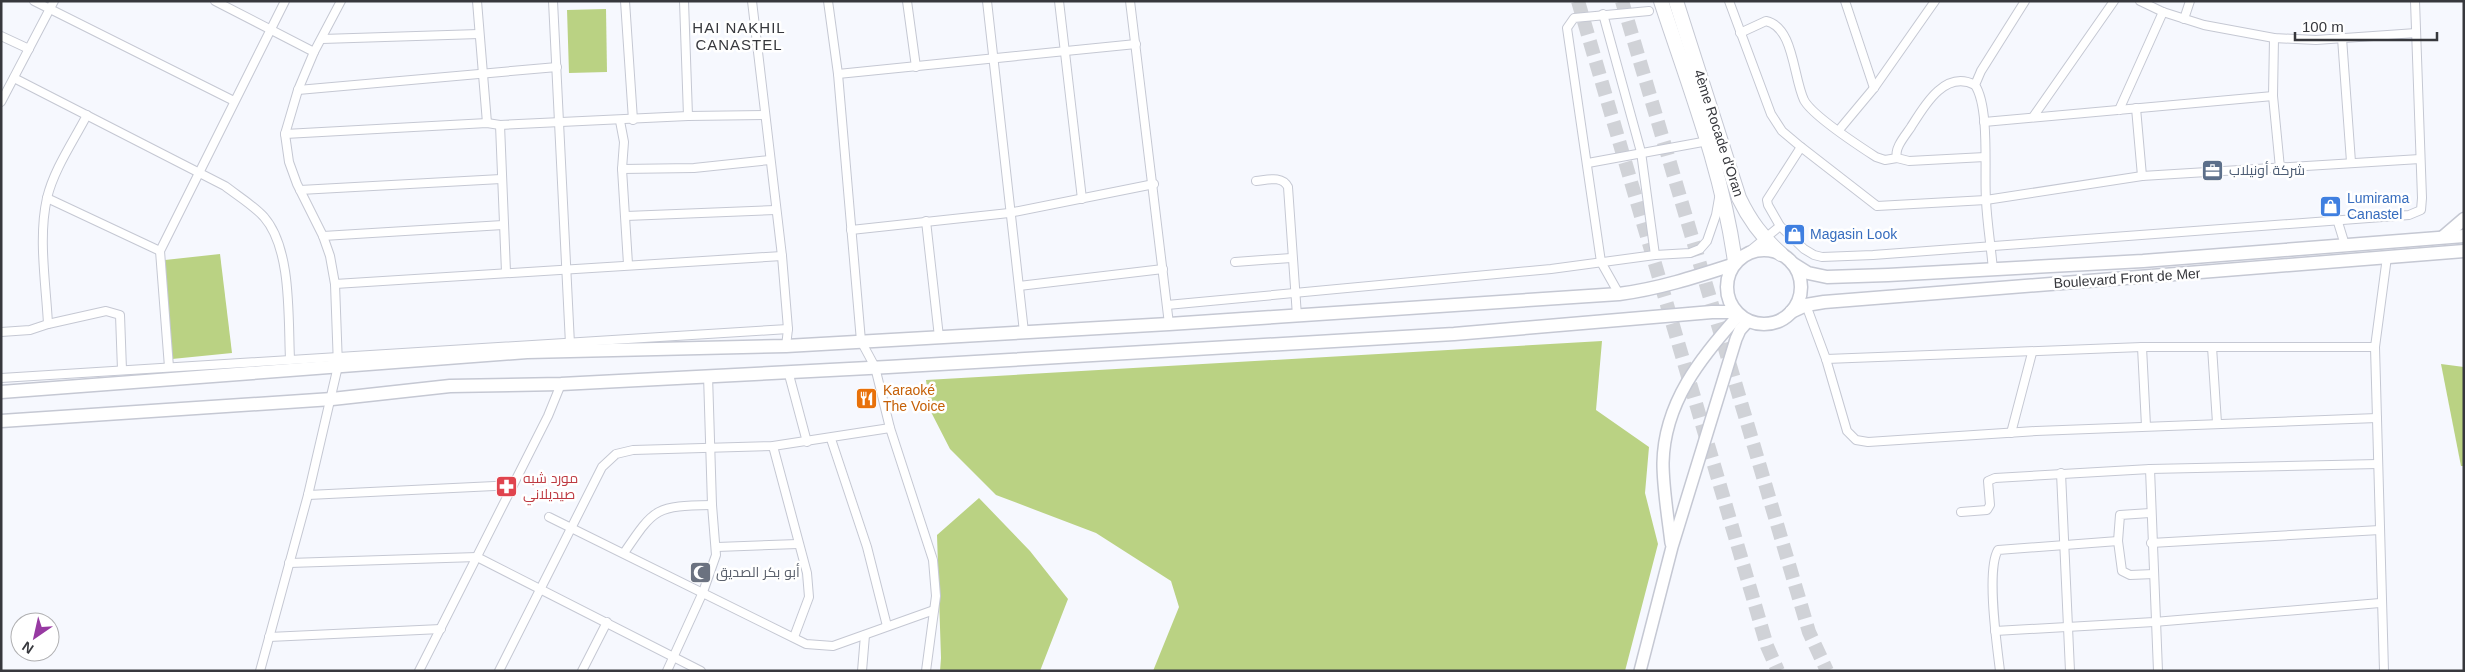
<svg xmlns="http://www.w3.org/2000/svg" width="2465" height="672" font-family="Helvetica,Cairo,sans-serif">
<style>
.green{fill:#bad283}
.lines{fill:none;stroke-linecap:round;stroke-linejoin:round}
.highway-tunnel{stroke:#d0d2d7;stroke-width:14;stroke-dasharray:14 7;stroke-linecap:butt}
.street-casing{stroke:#c5c8d3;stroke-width:10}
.secondary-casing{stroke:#c5c8d3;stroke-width:14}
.primary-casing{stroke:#c5c8d3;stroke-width:15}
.highway-casing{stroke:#c5c8d3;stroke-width:16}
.street{stroke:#fff;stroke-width:8}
.secondary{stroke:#fff;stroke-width:11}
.primary{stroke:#fff;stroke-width:12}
.highway{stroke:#fff;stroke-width:14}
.labels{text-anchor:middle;stroke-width:5;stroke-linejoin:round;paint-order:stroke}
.street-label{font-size:14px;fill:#37383d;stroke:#fff}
.service-label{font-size:14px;fill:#4e5e75;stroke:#fff;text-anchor:start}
.shop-label{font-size:14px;fill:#366cbe;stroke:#fff;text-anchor:start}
.food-label{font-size:14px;fill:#c56008;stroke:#fff;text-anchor:start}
.health-label{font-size:14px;fill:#be3a42;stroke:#fff;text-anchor:start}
.worship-label{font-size:14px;fill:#5b616d;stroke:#fff;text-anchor:start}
.neighbourhood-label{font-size:15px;letter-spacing:1px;fill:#37383d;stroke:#fff}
</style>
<rect width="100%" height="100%" fill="#f6f8fe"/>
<g class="green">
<polygon points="606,9 607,72 569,73 567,10"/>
<polygon points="220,254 232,353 172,359 165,260"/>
<polygon points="1602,341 1596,410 1649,447 1645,493 1658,544 1625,671 1153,671 1179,607 1171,581 1096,533 996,495 950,449 930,410 926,380"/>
<polygon points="2441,364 2464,367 2464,466 2461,466"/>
<polygon points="979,498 1030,551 1068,599 1040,671 940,671 941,658 937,535"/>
</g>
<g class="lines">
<g class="highway-tunnel">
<polyline points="1578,1 1767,646 1778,671"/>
<polyline points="1622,1 1809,632 1827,671"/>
</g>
<defs>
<g id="street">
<polyline points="34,1 234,101"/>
<polyline points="215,1 314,52"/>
<polyline points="477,1 487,123"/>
<polyline points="553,1 570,344"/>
<polyline points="625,1 633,120"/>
<polyline points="684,1 688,116"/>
<polyline points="752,1 782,256 788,329 786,346"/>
<polyline points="828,1 838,74 861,341 875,367 890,428 933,560 936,596 926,671"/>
<polyline points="907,1 916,67"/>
<polyline points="987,1 1024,332"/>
<polyline points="1059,1 1082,199"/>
<polyline points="1130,1 1169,324"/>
<polyline points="1729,1 1771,114 1782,131 1801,147 1877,206 1986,200 2142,176 2420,159"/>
<polyline points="1845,1 1874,88"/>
<polyline points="2140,1 2163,12 2204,25 2274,38 2316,40 2416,33"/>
<polyline points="1603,14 1641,152 1655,255"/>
<polyline points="2184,19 2190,1"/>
<path d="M1740,33L1766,21C1794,27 1793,77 1804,100C1812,115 1859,146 1876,157L1885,160L1897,158"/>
<polyline points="1,36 29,49"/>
<polyline points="2274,38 2273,96 2280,168"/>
<polyline points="2342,38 2351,162"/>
<polyline points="322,39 479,34"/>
<polyline points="838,74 1136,44"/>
<path d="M14,78L225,186C238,196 253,205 264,217C292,249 288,318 290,359"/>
<path d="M1975,85C1945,69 1924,106 1911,127C1905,136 1894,148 1897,158L1909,161L1985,157"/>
<polyline points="298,90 557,67"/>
<polyline points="1,102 54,1"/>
<polyline points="2136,108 2142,176"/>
<polyline points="2119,110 2163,12"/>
<polyline points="2033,117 2114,1"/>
<polyline points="620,121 624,142 622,169 628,264"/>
<polyline points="1984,122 2273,96"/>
<polyline points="500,125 506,272"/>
<polyline points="1839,130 1874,88 1935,1"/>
<polyline points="285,134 487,123 500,125 688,116 764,115"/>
<polyline points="1588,163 1708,141"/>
<polyline points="622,169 694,168 770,160"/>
<path d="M1256,181C1267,180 1282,175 1288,187L1297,316"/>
<polyline points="300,190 501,179"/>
<polyline points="47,198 160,251"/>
<polyline points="626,216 775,210"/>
<polyline points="2337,219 2345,245"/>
<polyline points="926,221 939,337"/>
<polyline points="1780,226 1768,205 1767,200 1801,147"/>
<polyline points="851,230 1009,213 1154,184"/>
<polyline points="323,236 503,225"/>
<polyline points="1747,253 1780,226 1804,249 1814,255 1822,257 1873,255 2409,215 2421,210 2422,198 2415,1"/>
<polyline points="1235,262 1291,258"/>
<path d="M1993,270C1991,246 1987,223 1986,200C1984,172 1990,108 1975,85L1981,71L2025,1"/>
<polyline points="335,284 782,256"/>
<polyline points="1019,286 1163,269"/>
<polyline points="1619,294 1601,262 1567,28 1574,18 1649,11"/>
<polyline points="1167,305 1551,269 1655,255 1690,253 1700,249 1707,241 1716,215 1719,198"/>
<polyline points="1806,305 1826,359 1847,431 1856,440 1868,442 2036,431 2377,418"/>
<polyline points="48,324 106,311 120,315 122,370"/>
<path d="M1,332L30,330L48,324C46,284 38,238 47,198C54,169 73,142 87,115"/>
<polyline points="2142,347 2146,426"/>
<polyline points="2212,347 2217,423"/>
<polyline points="1826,359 2142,347 2375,347"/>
<polyline points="169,367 160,251 285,1"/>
<polyline points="788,371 807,442"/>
<polyline points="1,378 788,329"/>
<polyline points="2011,433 2032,353"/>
<polyline points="831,439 867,547 887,626"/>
<polyline points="773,446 807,573 809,597 794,637"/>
<polyline points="2150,469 2158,671"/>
<polyline points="2061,473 2070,671"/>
<polyline points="308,495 513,485"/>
<polyline points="1961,512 1987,510 1990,505 1988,481 1995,478 2150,469 2378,464"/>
<polyline points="2150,513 2120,515 2118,541 2122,571 2130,575 2154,574"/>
<polyline points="549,517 806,644 833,646 934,610"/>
<polyline points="2151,543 2380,530"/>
<polyline points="717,547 798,544"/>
<path d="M624,553C655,507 656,506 712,505"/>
<polyline points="289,563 477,557 701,671"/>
<polyline points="1995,631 2154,622 2380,603"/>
<polyline points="269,637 441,629"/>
<polyline points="260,671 308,495 338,366 335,284 330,256 323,236 297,184 289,162 285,134 298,90 314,52 341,1"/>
<polyline points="419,671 548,416 561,384"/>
<polyline points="499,671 602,467 616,454 633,450 773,446 890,428"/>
<polyline points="582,671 607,622"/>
<polyline points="667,671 703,592 716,555 712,505 708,375"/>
<polyline points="862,671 865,635"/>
<path d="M2000,671C1997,646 1986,570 1998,550L2118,541"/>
<polyline points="2384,671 2375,347 2387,257"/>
</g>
<g id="secondary">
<path d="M1671,543C1668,517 1663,489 1663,463C1664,403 1701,357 1739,315"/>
<polyline points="1640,671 1672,547 1736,339 1740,330 1748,321"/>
</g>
<g id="primary">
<polyline points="2443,237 2464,219"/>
<circle cx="1764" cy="287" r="37"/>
<polyline points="1792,263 1808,273 1827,277 1888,275 2143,261 2464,236"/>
<polyline points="1791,312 1806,305 1824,302 2464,251"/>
<path d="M1,392L527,352L786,346L1169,324L1619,294C1658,289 1695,277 1732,265"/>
<polyline points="1,421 332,399 450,386 561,384 888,367 1454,334 1712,312 1736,312"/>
</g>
<g id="highway">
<path d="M1661,1C1689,86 1723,173 1735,262"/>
<path d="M1676,1L1739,198C1750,221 1762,237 1781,254"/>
</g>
</defs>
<use href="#street" class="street-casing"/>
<use href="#secondary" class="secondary-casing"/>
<use href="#primary" class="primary-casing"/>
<use href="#highway" class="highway-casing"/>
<use href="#street" class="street"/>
<use href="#secondary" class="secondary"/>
<use href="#primary" class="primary"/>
<use href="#highway" class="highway"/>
</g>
<defs>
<symbol id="office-square" viewBox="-11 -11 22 22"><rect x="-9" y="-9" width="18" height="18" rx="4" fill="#5c6f8a" stroke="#fff"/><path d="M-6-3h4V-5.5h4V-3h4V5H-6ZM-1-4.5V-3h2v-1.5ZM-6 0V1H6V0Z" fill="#fff"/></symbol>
<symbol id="shop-square" viewBox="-11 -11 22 22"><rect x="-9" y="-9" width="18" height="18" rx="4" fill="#3f7fe0" stroke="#fff"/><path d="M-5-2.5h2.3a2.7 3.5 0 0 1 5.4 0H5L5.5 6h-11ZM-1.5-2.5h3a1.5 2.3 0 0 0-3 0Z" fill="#fff"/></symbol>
<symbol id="restaurant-square" viewBox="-11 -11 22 22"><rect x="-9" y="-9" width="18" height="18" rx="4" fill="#e8710a" stroke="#fff"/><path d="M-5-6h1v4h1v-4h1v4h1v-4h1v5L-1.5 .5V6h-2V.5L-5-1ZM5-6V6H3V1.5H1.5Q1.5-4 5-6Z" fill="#fff"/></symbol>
<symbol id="pharmacy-square" viewBox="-11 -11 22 22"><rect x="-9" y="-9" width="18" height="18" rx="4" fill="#e0444e" stroke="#fff"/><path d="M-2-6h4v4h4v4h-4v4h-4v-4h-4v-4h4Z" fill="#fff"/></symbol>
<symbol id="mosque-square" viewBox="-11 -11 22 22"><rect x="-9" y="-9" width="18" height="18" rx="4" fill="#6b7280" stroke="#fff"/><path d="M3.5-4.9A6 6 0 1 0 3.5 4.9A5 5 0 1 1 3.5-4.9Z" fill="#fff"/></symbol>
</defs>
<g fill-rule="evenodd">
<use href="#office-square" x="2200" y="158" width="25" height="25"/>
<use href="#shop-square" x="2318" y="194" width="25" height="25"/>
<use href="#shop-square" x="1782" y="222" width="25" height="25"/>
<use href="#restaurant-square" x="854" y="386" width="25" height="25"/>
<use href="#pharmacy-square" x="494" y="474" width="25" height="25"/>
<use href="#mosque-square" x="688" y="560" width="25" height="25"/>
</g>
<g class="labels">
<g class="street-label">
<text transform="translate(1719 133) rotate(72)" y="5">4ème Rocade d'Oran</text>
<text transform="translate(2127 278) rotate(-4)" y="5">Boulevard Front de Mer</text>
</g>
<g class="service-label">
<text x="2229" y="175">شركة أونيلاب</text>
</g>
<g class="shop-label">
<text x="2347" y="203">Lumirama<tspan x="2347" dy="16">Canastel</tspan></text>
<text x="1810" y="239">Magasin Look</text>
</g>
<g class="food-label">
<text x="883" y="395">Karaoké<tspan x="883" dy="16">The Voice</tspan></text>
</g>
<g class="health-label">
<text x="523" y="483">مورد شبه<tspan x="523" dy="16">صيديلاني</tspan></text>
</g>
<g class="worship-label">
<text x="716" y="577">أبو بكر الصديق</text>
</g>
<g class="neighbourhood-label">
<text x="739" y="33">HAI NAKHIL<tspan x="739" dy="17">CANASTEL</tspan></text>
</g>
</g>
<rect width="2465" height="672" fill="none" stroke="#37383d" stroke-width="5"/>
<g transform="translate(35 637) rotate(214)"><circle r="24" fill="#ffffff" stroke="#afafb1"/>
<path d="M0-4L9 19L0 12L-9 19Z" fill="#9739a2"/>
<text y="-8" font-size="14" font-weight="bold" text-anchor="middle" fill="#37383d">N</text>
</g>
<path d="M2295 32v8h142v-8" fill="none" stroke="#37383d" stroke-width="2.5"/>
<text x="2302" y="32" font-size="15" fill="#37383d" stroke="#ffffff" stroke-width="4" paint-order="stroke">100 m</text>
</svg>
